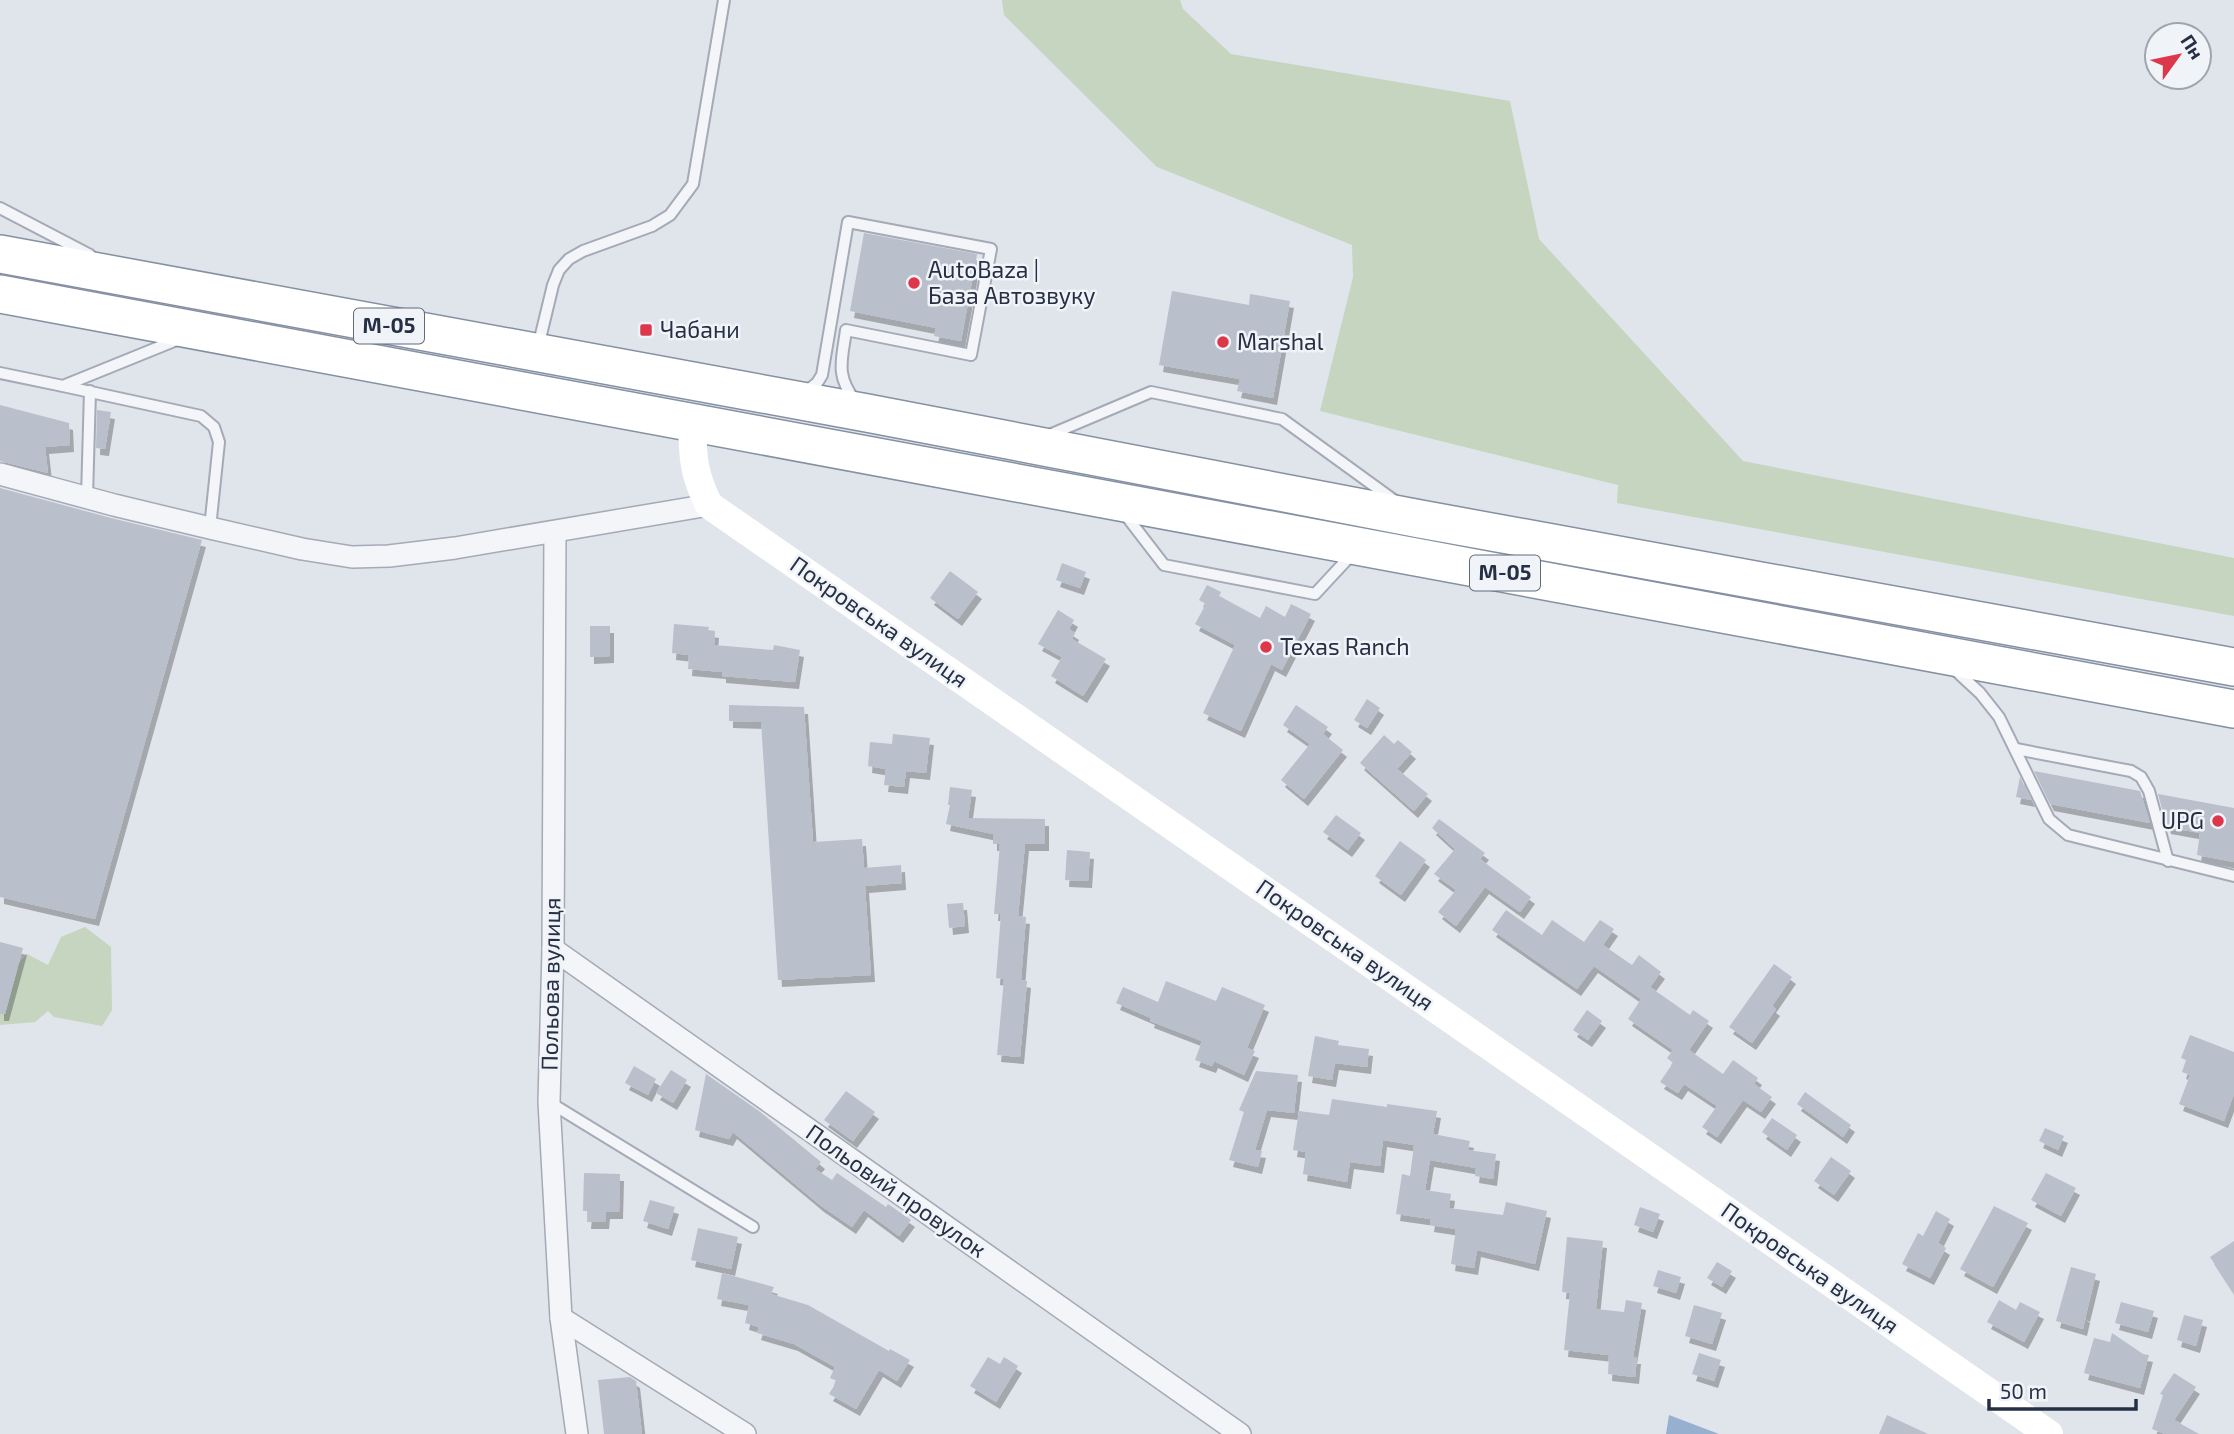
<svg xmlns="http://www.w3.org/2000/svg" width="2234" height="1434" font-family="'Exo 2',sans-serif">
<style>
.green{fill:#c5d5c0}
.water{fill:#97b0cf}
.building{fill:#b9bfcb;filter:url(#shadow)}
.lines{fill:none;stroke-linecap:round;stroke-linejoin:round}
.lane-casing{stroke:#a4aab6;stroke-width:14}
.street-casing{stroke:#a4aab6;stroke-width:24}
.highway-casing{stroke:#8590a3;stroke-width:40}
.lane{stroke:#f3f5f8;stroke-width:10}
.street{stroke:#f3f5f8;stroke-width:21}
.secondary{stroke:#fff;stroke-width:28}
.highway{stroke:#fff;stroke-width:37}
.poi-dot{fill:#dd374b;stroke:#f0f3f8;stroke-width:2.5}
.labels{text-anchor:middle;stroke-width:5;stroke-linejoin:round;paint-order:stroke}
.shield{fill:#f0f3f8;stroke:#636a7a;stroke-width:2}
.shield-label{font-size:21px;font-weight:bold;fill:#263044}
.poi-label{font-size:23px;fill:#263044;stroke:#f0f3f8;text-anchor:start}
.street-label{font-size:23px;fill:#263044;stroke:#f0f3f8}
</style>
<defs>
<filter id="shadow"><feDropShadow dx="4" dy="7" stdDeviation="0" flood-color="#0004"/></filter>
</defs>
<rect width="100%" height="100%" fill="#e0e4eb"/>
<g class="green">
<polygon points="1002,0 1180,0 1183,9 1231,54 1510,101 1539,239 1743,461 2234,558 2234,616 1617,503 1618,485 1320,411 1353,277 1352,245 1157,167 1004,15"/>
<polygon points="85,927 111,947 112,1010 102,1026 54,1017 48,1011 35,1022 0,1025 0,971 11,971 27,954 48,965 61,937"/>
</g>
<polygon class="water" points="1669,1415 1719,1434 1666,1434"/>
<g class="building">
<polygon points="864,233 977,254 961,341 934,336 936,328 850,311"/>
<polygon points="1172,291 1249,305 1250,294 1290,301 1273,398 1237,391 1240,379 1159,365"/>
<polygon points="0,405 69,423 70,445 45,447 48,473 0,461"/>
<polygon points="97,410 111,412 105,449 96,448"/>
<polygon points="0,488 111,518 202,540 95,919 0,897"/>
<polygon points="1062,563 1086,572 1080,588 1056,580"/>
<polygon points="950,571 978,592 958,619 930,598"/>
<polygon points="1207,585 1221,592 1219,596 1260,618 1266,606 1285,617 1291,604 1311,614 1282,670 1271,664 1241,731 1203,713 1235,645 1195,624 1206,604 1199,600"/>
<polygon points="1058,610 1074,620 1069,629 1075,633 1072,639 1106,659 1083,696 1051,676 1062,657 1038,644"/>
<polygon points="674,624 709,627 708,630 715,631 714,645 773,650 774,645 800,650 795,682 722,676 722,672 688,669 689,655 672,653"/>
<polygon points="590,626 610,626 610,656 590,657"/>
<polygon points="1367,699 1380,708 1367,728 1354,720"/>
<polygon points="729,705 804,707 813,842 862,839 864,868 901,865 902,883 865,886 871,975 778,980 761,722 729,721"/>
<polygon points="1296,705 1328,727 1323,734 1343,750 1304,799 1281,780 1310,744 1283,725"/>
<polygon points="893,734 930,738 926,773 906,771 904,787 884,785 886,769 868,766 870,742 892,744"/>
<polygon points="1384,735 1394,744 1398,740 1412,752 1397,769 1428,794 1414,811 1360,763"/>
<polygon points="2034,771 2140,791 2150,823 2050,804"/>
<polygon points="2020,777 2031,800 2016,797"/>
<polygon points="950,787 972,790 968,818 1045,819 1045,844 1025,844 1018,916 1026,917 1021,980 1027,981 1020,1057 997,1055 1004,979 996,978 1001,914 994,914 1000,844 993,844 993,834 946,824 950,805 948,805"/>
<polygon points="2158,794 2234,808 2234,862 2197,855 2200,833 2167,827"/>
<polygon points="1336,815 1361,833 1348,850 1323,832"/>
<polygon points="1439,819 1485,853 1480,859 1531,897 1520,912 1485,887 1456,926 1438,912 1456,890 1434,874 1455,849 1432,828"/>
<polygon points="1400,841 1426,860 1401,895 1375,876"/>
<polygon points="1067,850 1090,852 1088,881 1065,880"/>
<polygon points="963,903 965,926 949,928 947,904"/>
<polygon points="1506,910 1542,935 1552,920 1584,942 1600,920 1614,929 1603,945 1632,965 1639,955 1661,972 1650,987 1690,1015 1693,1010 1709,1021 1689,1050 1723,1074 1733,1060 1758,1078 1754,1084 1772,1097 1761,1112 1743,1100 1717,1137 1702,1127 1717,1106 1684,1084 1678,1093 1660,1082 1673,1063 1667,1058 1673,1050 1628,1019 1641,999 1594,966 1577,989 1492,930"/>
<polygon points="0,942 23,948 5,1014 0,1014"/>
<polygon points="1774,964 1792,977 1772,1006 1776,1009 1752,1043 1729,1027"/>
<polygon points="1166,981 1216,1001 1222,987 1265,1005 1247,1048 1255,1051 1244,1075 1214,1061 1212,1066 1195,1060 1202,1041 1150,1021 1151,1018 1116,1003 1123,987 1158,1002"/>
<polygon points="1587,1010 1602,1021 1588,1040 1573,1030"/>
<polygon points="2190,1035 2234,1052 2234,1094 2224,1121 2179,1104 2190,1075 2182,1072 2186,1060 2181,1058"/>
<polygon points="1315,1036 1339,1041 1338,1045 1369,1049 1367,1067 1335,1063 1332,1080 1308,1076"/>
<polygon points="634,1066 656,1079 648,1095 625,1083"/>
<polygon points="671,1070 687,1080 673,1103 656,1093"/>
<polygon points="1256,1071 1298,1075 1294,1113 1267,1110 1255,1150 1262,1151 1258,1167 1229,1160 1244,1112 1239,1110"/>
<polygon points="706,1074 759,1111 821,1162 815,1169 832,1180 837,1173 886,1207 888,1204 911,1220 899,1236 864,1210 852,1227 820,1205 733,1132 729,1139 695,1130"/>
<polygon points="846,1091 875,1112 853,1141 824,1120"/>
<polygon points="1805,1092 1851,1125 1843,1137 1797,1104"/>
<polygon points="1332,1099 1387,1107 1387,1104 1437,1111 1433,1134 1470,1141 1468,1150 1496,1154 1493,1179 1475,1176 1476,1168 1430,1160 1425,1190 1451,1194 1449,1208 1503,1215 1506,1202 1547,1211 1535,1264 1477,1250 1474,1268 1451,1264 1456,1229 1430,1225 1431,1219 1396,1214 1402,1174 1410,1176 1414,1145 1383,1140 1380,1166 1350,1162 1347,1182 1303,1174 1306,1152 1293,1150 1299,1111 1329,1115"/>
<polygon points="1772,1118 1797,1135 1787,1150 1762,1132"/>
<polygon points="2045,1128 2064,1136 2058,1150 2039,1141"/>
<polygon points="1831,1157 1851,1171 1834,1195 1814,1181"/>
<polygon points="584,1173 620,1174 619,1212 606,1212 605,1222 587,1222 588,1211 583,1211"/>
<polygon points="2046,1173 2076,1188 2061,1216 2031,1200"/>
<polygon points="650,1200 675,1207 668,1229 643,1221"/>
<polygon points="1994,1206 2028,1223 1993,1287 1960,1269"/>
<polygon points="1640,1207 1660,1214 1653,1232 1634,1225"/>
<polygon points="1936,1211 1950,1219 1938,1243 1946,1248 1930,1278 1902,1264 1918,1233 1923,1236"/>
<polygon points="698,1228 738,1237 731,1269 691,1260"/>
<polygon points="1567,1237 1603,1241 1596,1309 1624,1312 1626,1300 1642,1303 1633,1357 1637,1357 1635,1377 1608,1374 1609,1355 1564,1350 1570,1293 1562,1292"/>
<polygon points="2234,1241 2234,1294 2210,1257"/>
<polygon points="1717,1262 1732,1271 1722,1287 1707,1278"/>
<polygon points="2071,1267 2096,1274 2086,1315 2082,1313 2086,1316 2083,1329 2056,1321"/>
<polygon points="1658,1270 1681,1277 1676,1293 1653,1286"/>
<polygon points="722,1273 774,1287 771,1294 808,1305 889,1351 890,1349 910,1360 897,1381 879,1370 856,1409 829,1394 837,1381 830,1378 835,1367 794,1344 757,1333 759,1327 745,1323 749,1305 717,1299"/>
<polygon points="1999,1300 2016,1310 2020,1302 2040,1312 2024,1342 1987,1322"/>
<polygon points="2121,1302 2154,1311 2148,1332 2115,1323"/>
<polygon points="1694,1305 1722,1313 1712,1344 1685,1336"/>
<polygon points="2184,1315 2203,1320 2196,1346 2177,1340"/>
<polygon points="2112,1333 2143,1354 2149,1355 2140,1388 2084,1373 2094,1338 2110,1342"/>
<polygon points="1699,1353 1721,1360 1714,1381 1692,1374"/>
<polygon points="988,1357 1000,1364 1004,1357 1018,1366 996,1402 970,1386"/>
<polygon points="2174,1373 2196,1387 2174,1420 2199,1434 2165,1434 2152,1429 2163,1395 2160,1394"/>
<polygon points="630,1377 636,1381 642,1434 604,1434 598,1380"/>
<polygon points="1887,1415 1928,1434 1879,1434"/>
</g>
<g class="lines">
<defs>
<g id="lane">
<polyline points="0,208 90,255"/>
<polyline points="538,347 553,285 559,270 569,259 583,251 652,226 670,215 693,184 724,0"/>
<polyline points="0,373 63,386 179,339"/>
<polyline points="63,386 201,416 214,427 219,442 210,528"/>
<path d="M804,393L817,383L822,375L848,222L991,249L971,355L846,330C842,361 835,374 855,401"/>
<polyline points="1047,436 1151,392 1282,419 1395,501"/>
<polyline points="87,497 90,391"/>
<polyline points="1124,513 1164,565 1315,594 1354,552"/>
<polyline points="1954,669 1980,693 1999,717 2049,819 2068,835 2234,876"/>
<polyline points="2016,749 2131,771 2141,777 2149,791 2168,861"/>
<polyline points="549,1102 753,1227"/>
</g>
<g id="street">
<polyline points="0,474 114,505 210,528 302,549 352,557 389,556 455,548 709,505"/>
<polyline points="555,532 553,949 549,1102 561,1318 577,1434"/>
<polyline points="553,949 1240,1434"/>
<polyline points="561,1318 745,1434"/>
</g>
<g id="highway">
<polyline points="0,254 867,413 1420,519 2234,667"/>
<polyline points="0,294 2234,709"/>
</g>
</defs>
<use href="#lane" class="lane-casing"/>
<use href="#street" class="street-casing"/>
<use href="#highway" class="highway-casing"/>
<use href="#lane" class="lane"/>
<use href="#street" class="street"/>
<path class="secondary" d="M692,423C693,458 693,473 709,505L2049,1434"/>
<use href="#highway" class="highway"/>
</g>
<g class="poi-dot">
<circle cx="914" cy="283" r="7"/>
<rect x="639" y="323" width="14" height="14" rx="3.5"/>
<circle cx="1223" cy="342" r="7"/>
<circle cx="1266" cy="647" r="7"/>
<circle cx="2218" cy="821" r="7"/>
</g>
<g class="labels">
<g class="shield">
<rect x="354" y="308.5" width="70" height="35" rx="5"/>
<rect x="1470" y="555.5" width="70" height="35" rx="5"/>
</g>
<g class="shield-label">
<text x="389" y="333">М-05</text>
<text x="1505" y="580">М-05</text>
</g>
<g class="poi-label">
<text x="928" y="278">AutoBaza |<tspan x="928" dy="26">База Автозвуку</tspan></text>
<text x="660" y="338">Чабани</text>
<text x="1237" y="350">Marshal</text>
<text x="1280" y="655">Texas Ranch</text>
<text x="2204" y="829" text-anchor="end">UPG</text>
</g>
<g class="street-label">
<text transform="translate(879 622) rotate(35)" y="8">Покровська вулиця</text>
<text transform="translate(1345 945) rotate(35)" y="8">Покровська вулиця</text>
<text transform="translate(551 984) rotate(-89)" y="8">Польова вулиця</text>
<text transform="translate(896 1191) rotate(35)" y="8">Польовий провулок</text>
<text transform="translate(1810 1268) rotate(35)" y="8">Покровська вулиця</text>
</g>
</g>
<g transform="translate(2178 56) rotate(57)"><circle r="33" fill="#f0f3f8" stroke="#9fa5b0" stroke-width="2"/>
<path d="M0-5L12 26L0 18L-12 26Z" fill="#dd374b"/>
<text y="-10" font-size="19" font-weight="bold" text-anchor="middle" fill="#263044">Пн</text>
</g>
<path d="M1989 1399v10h147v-10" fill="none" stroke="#263044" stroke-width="3.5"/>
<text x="2000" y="1399" font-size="21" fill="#263044" stroke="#f0f3f8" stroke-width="5" paint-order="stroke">50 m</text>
</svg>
